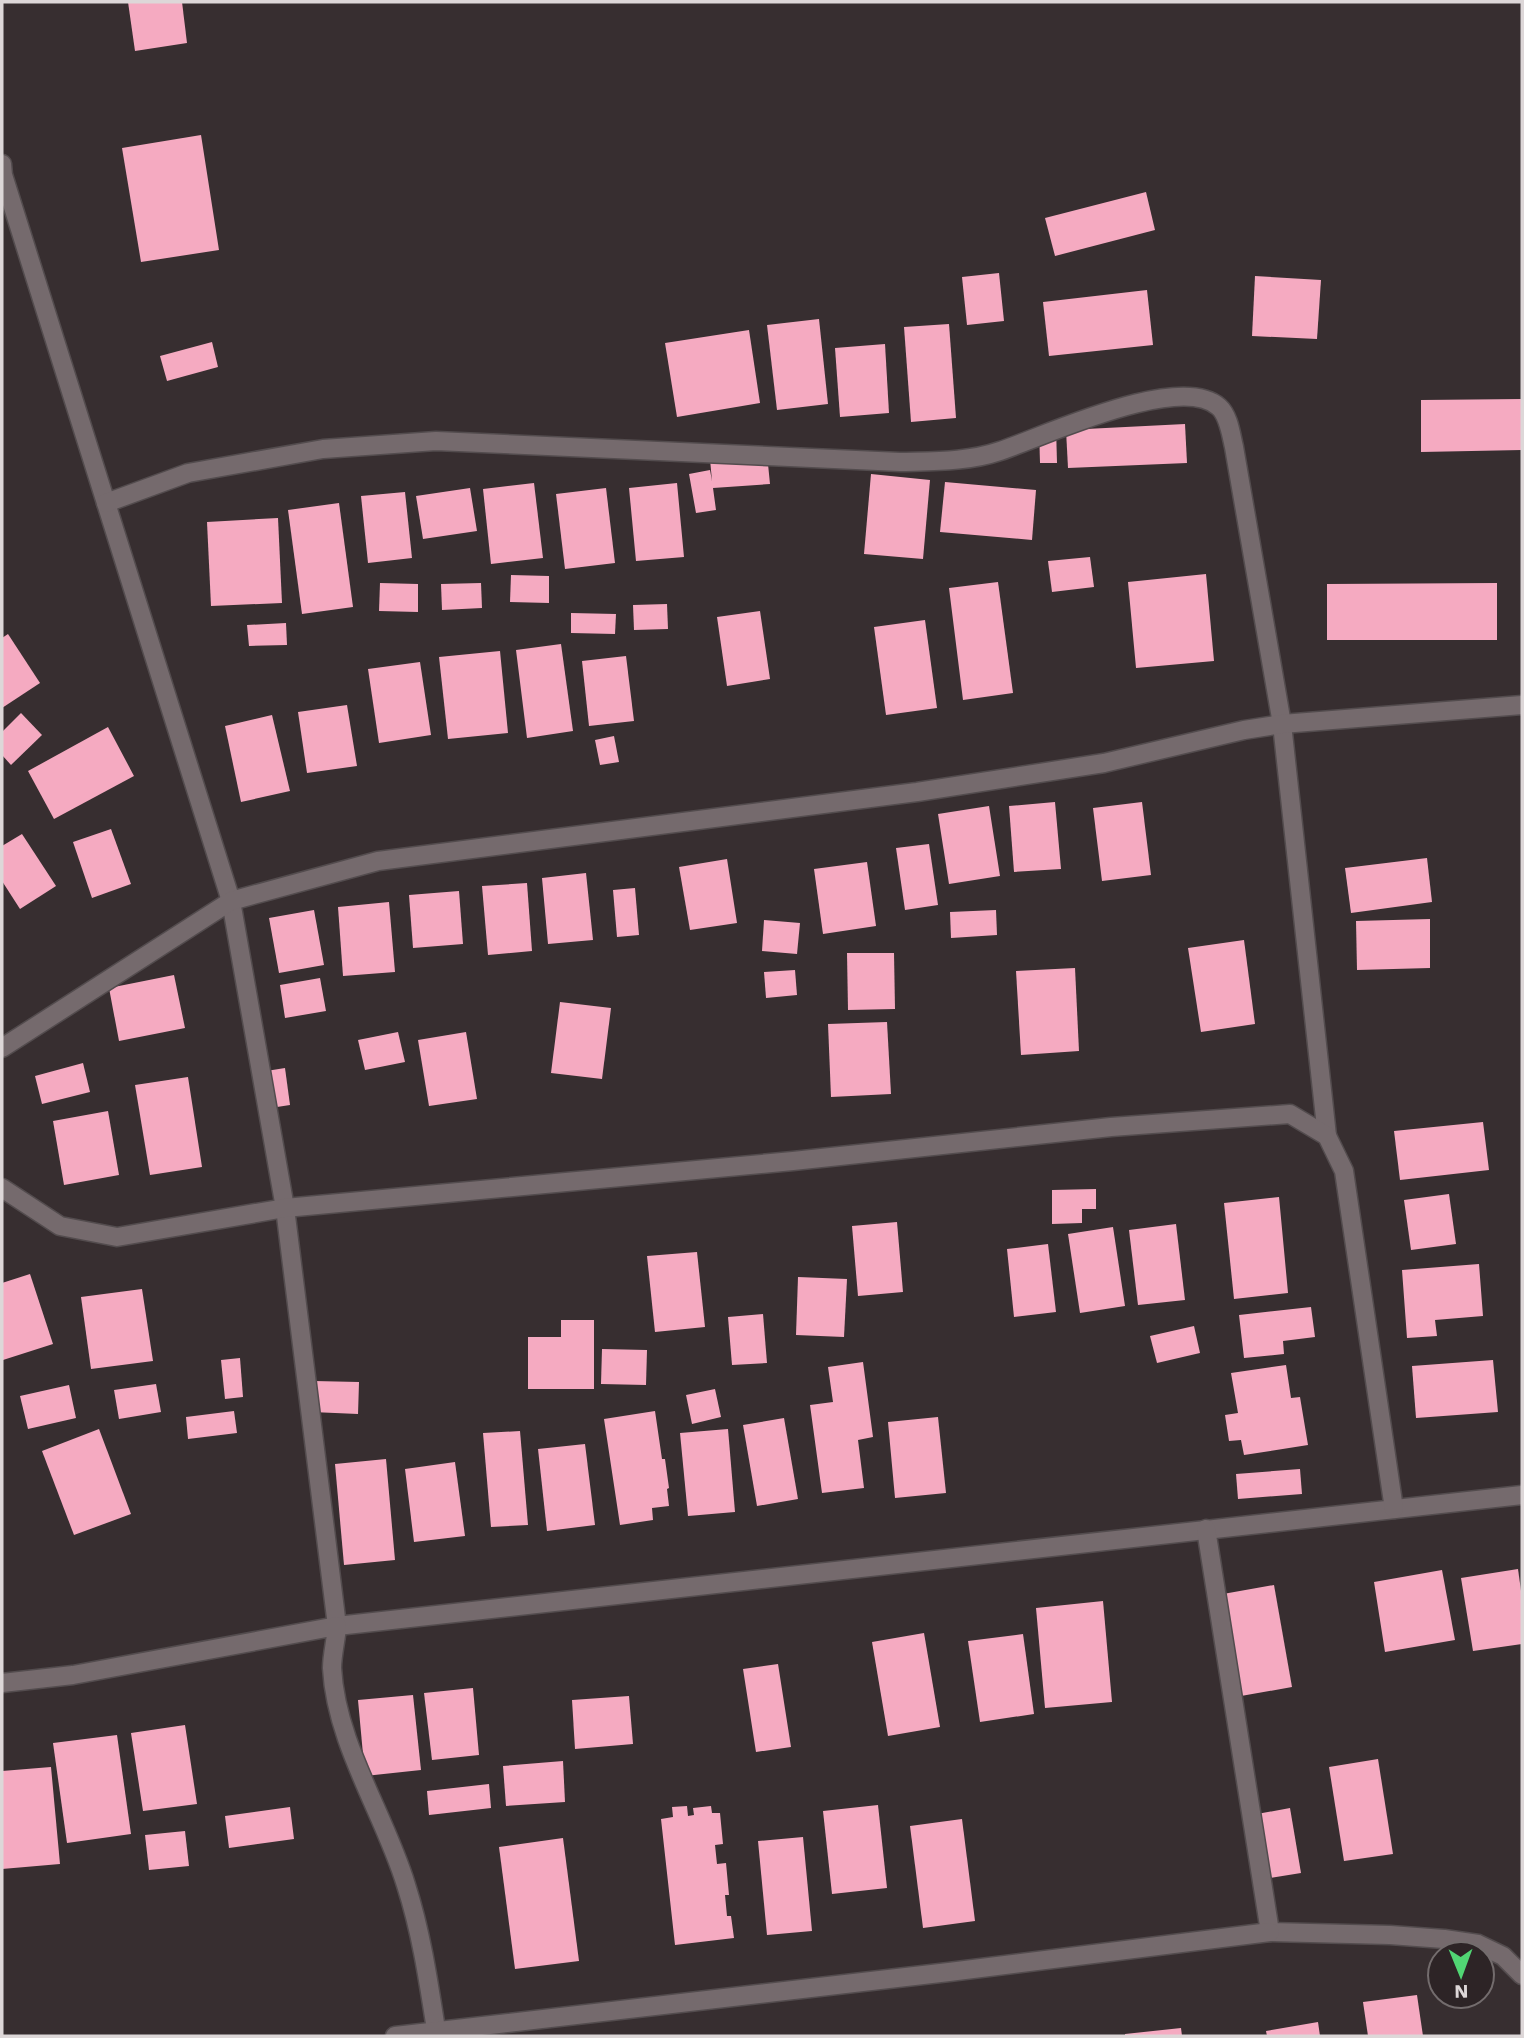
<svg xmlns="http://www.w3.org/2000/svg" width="1524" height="2038" font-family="'Work Sans',sans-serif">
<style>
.building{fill:#f5aac1}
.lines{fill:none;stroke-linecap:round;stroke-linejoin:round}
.minor-casing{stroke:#534c4e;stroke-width:21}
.minor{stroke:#756a6d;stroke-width:18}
</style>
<rect width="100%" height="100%" fill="#372e30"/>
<g class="building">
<polygon points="128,2 182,2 187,43 135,51"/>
<polygon points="201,135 219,250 141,262 122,148"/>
<polygon points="1146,192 1155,230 1055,256 1045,218"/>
<polygon points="999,273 1004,321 967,325 962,277"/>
<polygon points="1255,276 1321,280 1317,339 1252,336"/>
<polygon points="1147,290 1153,345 1049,356 1043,302"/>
<polygon points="819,319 828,404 777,410 767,325"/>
<polygon points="949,324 956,418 911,422 904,327"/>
<polygon points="749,330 760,403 677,417 665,343"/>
<polygon points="212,342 218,367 167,381 160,356"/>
<polygon points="885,344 889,413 840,417 835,348"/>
<polygon points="1522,399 1522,450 1421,452 1421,400"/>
<polygon points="1185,424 1187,463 1068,468 1066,430"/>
<polygon points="1056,427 1057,463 1040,463 1039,428"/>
<polygon points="767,454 770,484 713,488 716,510 696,513 689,474 710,470 712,481 710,459"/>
<polygon points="871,474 930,480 923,559 864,554"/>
<polygon points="945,482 1036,490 1032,540 940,532"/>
<polygon points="534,483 543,558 491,564 483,489"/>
<polygon points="677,483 684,557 636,561 629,488"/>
<polygon points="470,488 477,531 423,539 416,496"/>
<polygon points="606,488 615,563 565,569 556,494"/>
<polygon points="405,492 412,558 368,563 361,496"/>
<polygon points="339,503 353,607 302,614 288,510"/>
<polygon points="278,518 282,603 211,606 207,522"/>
<polygon points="1090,557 1094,587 1052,592 1048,561"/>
<polygon points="1206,574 1214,661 1136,668 1128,582"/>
<polygon points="511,575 549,576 549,603 510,602"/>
<polygon points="998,582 1013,693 963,700 949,588"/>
<polygon points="380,583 418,584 418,612 379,611"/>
<polygon points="481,583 482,608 442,610 441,584"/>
<polygon points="1497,583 1497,640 1327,640 1327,584"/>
<polygon points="667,604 668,629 634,630 633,605"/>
<polygon points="760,611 770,679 727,686 717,617"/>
<polygon points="571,613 616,614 615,634 571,633"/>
<polygon points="925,620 937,708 886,715 874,627"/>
<polygon points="286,623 287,645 249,646 247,625"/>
<polygon points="8,634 40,683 2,708 2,638"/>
<polygon points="561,644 573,731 527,738 516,650"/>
<polygon points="500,651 508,733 448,739 439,657"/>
<polygon points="626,656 634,721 589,726 582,661"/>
<polygon points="420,662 431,735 379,743 368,669"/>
<polygon points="347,705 357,766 307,773 298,712"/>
<polygon points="21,713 42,735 11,765 2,755 2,732"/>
<polygon points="272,715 290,791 241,802 225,726"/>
<polygon points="108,727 134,776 54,819 28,771"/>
<polygon points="614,736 619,762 600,765 595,740"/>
<polygon points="1055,802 1061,869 1014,872 1009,806"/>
<polygon points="1142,802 1151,875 1102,881 1093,808"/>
<polygon points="989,806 1000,876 949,884 938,814"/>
<polygon points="111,829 131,884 92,898 73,842"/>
<polygon points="22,834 56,886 20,909 2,881 2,846"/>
<polygon points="929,844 938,905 905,910 896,848"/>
<polygon points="1427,858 1432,902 1351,913 1345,868"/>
<polygon points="727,859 737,923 690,930 679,867"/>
<polygon points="867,862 876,926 823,934 814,869"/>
<polygon points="586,873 593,940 548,944 542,878"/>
<polygon points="527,883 532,951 488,955 482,886"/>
<polygon points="635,888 639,935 617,937 613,890"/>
<polygon points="459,891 463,944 413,948 409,895"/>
<polygon points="389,902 395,972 343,976 338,907"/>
<polygon points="314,910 324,965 279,973 269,918"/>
<polygon points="996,910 997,935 951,938 950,912"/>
<polygon points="1430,919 1430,968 1357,970 1356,921"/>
<polygon points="764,920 800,923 797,954 762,951"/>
<polygon points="1244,940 1255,1024 1201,1032 1188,948"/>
<polygon points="847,953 894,953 895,1009 848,1010"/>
<polygon points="1075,968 1079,1051 1021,1055 1016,971"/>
<polygon points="795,970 797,995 766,998 764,972"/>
<polygon points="174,975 185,1028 119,1041 109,988"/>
<polygon points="320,978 326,1011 285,1018 280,985"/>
<polygon points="560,1002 611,1008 602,1079 551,1073"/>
<polygon points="887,1022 891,1094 831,1097 828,1024"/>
<polygon points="398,1032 405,1062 365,1070 358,1040"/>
<polygon points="466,1032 477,1099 429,1106 418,1040"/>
<polygon points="83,1063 90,1092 42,1104 35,1076"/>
<polygon points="285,1068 290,1105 264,1109 260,1072"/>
<polygon points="188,1077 202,1167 150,1175 135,1085"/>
<polygon points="108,1111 119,1175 64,1185 53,1121"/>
<polygon points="1483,1122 1489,1170 1400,1180 1394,1131"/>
<polygon points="1096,1189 1096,1209 1082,1209 1082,1223 1052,1224 1052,1190"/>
<polygon points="1449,1194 1456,1244 1411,1250 1404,1200"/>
<polygon points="1279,1197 1288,1293 1234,1299 1224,1203"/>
<polygon points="897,1222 903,1292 858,1296 852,1226"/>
<polygon points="1176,1224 1185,1300 1138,1305 1129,1230"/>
<polygon points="1113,1227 1125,1306 1080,1313 1068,1234"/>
<polygon points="1048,1244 1056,1312 1014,1317 1007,1249"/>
<polygon points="697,1252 705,1327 655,1332 647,1256"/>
<polygon points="1479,1264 1483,1316 1435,1320 1437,1336 1407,1338 1402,1270"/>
<polygon points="30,1274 53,1344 3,1360 2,1283"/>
<polygon points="798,1277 847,1279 844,1337 796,1335"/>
<polygon points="142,1289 153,1361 91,1369 81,1297"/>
<polygon points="1311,1307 1315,1337 1283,1341 1284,1354 1244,1358 1239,1315"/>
<polygon points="763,1314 767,1363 732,1365 728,1317"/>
<polygon points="561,1320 594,1320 594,1389 528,1389 528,1337 561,1337"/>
<polygon points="1194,1326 1200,1353 1157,1363 1150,1336"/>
<polygon points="602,1349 647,1350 646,1385 601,1384"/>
<polygon points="240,1358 243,1397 225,1399 221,1360"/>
<polygon points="1493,1360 1498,1412 1416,1418 1412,1366"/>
<polygon points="863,1362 873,1437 858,1440 864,1488 822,1493 810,1405 833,1402 828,1367"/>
<polygon points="1286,1365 1291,1398 1300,1397 1308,1445 1244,1455 1241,1440 1229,1441 1225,1415 1238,1413 1231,1373"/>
<polygon points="314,1381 359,1382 358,1414 312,1412"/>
<polygon points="156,1384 161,1412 119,1419 114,1390"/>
<polygon points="69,1385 76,1418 28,1429 20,1396"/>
<polygon points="715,1389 721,1417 692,1424 686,1395"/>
<polygon points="234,1411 237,1433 188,1439 186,1417"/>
<polygon points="655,1411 662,1459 665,1459 669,1488 667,1489 669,1506 652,1508 653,1520 620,1525 604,1419"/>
<polygon points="938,1417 946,1493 895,1498 888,1422"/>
<polygon points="784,1418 798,1499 757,1506 743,1425"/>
<polygon points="99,1429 131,1514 74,1535 42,1451"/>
<polygon points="728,1429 735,1512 688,1516 680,1433"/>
<polygon points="520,1431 528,1525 491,1527 483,1433"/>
<polygon points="585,1444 595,1525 547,1531 538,1449"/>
<polygon points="386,1459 395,1560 344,1565 335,1464"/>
<polygon points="455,1462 465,1536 414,1542 405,1469"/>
<polygon points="1300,1469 1302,1494 1238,1499 1236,1474"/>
<polygon points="1518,1569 1522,1598 1522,1644 1473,1651 1461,1578"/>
<polygon points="1442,1570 1455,1640 1385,1652 1374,1582"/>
<polygon points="1274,1585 1292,1687 1241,1696 1223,1594"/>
<polygon points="1103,1601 1112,1702 1045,1708 1036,1608"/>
<polygon points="924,1633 940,1727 888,1736 872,1642"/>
<polygon points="1023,1634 1034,1714 980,1722 968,1641"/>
<polygon points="778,1664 791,1747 756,1752 743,1669"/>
<polygon points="473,1688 479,1755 432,1760 424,1693"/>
<polygon points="413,1695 421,1770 365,1776 358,1700"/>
<polygon points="629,1696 633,1744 575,1749 572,1700"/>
<polygon points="185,1725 197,1804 143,1811 131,1733"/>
<polygon points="117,1735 131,1834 67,1843 53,1743"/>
<polygon points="1378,1759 1393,1854 1344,1861 1329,1767"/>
<polygon points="563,1761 565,1802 506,1806 503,1766"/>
<polygon points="51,1767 60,1864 2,1869 2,1771"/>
<polygon points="489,1784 491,1808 429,1815 427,1791"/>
<polygon points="878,1805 887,1888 832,1894 823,1811"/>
<polygon points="687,1806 688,1816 694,1815 693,1808 711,1806 712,1813 720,1813 723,1844 715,1845 717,1864 726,1863 729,1895 725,1895 727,1916 731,1916 734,1938 675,1945 661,1819 673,1817 672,1807"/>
<polygon points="290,1807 294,1839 229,1848 225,1816"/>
<polygon points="1290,1808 1301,1873 1257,1880 1246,1816"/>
<polygon points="962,1819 975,1921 923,1928 910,1826"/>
<polygon points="185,1831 189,1866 149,1870 145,1835"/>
<polygon points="803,1837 812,1931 767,1935 758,1841"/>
<polygon points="563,1838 579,1961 515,1969 499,1847"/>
<polygon points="1417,1995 1423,2036 1368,2036 1363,2002"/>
<polygon points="1318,2022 1320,2036 1267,2036 1266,2031"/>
<polygon points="1181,2028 1182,2036 1125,2036 1125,2034"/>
</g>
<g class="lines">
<defs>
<g id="minor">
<polyline points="2,164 3,175 231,901 285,1208 337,1626 1522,1495"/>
<path d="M106,503L188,473L323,449L436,441L900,462C933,461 968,462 1000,451C1045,436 1180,372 1219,407C1229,416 1231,435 1234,447L1282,724L1327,1136"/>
<polyline points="2,1048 231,901 378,861 917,792 1104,763 1244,730 1282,724 1522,705"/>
<polyline points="2,1188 60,1226 117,1237 285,1208 793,1161 1111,1127 1290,1114 1327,1136 1344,1171 1394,1509"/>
<polyline points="1206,1529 1270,1932 1390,1935 1444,1939 1478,1944 1503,1956 1522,1975"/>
<path d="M2,1683L73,1675L337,1626C336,1640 332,1655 332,1668C336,1744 385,1815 406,1885C422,1935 429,1985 437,2036"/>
<polyline points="395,2036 949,1972 1270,1932"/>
</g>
</defs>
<use href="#minor" class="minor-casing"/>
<use href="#minor" class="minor"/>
</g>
<rect width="1524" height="2038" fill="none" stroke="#ddd7d8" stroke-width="7"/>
<g transform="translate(1461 1975) rotate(179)"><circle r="33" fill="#2d2426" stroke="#736c6d" stroke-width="2"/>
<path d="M0-5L12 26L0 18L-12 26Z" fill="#51d674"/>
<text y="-10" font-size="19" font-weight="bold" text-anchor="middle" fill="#ddd7d8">N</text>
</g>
</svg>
